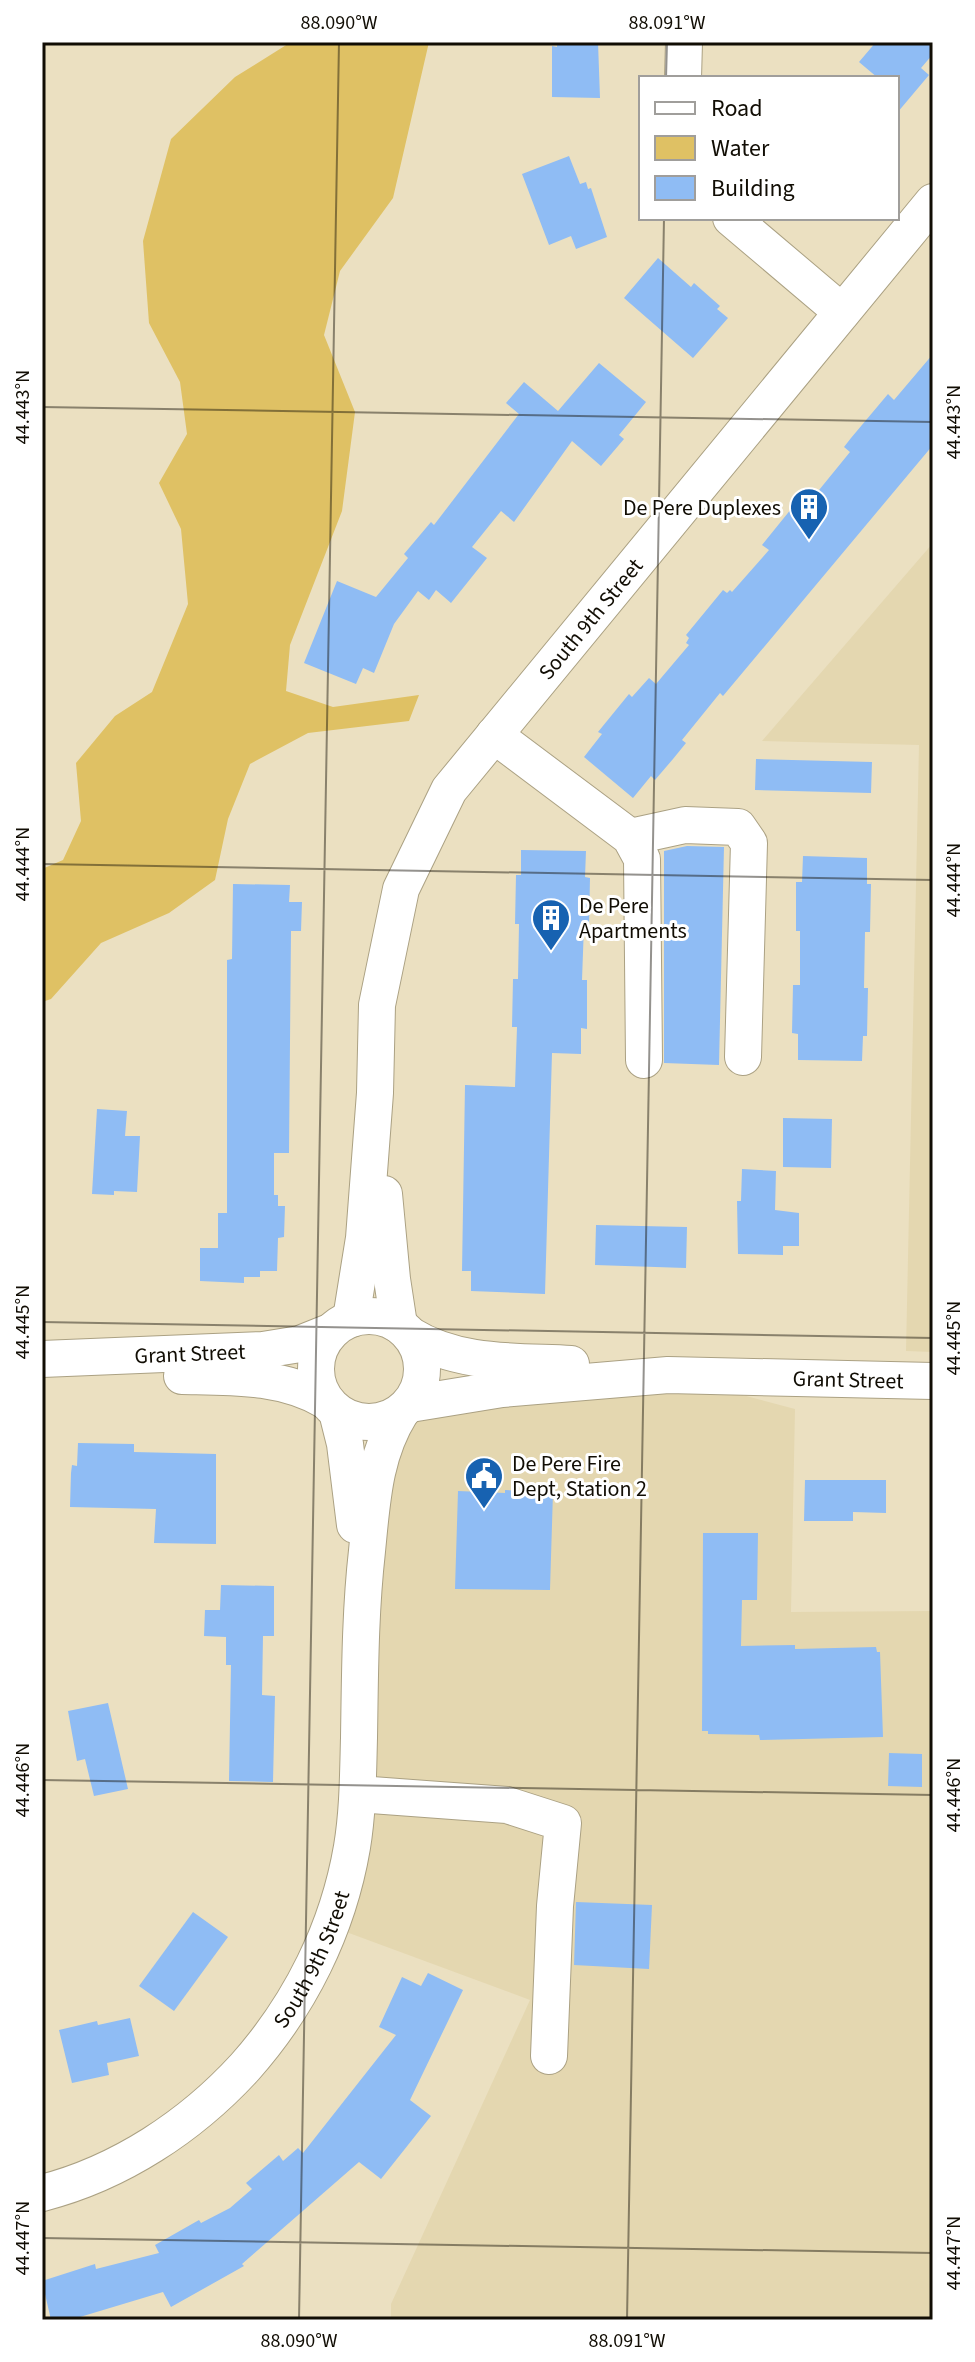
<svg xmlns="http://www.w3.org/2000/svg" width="975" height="2362" font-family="'Source Sans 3',sans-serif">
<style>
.built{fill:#e4d7b0}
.water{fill:#dfc164}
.building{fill:#8fbcf4}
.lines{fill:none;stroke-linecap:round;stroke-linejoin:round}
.minor-casing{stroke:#aba183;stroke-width:38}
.minor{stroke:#fff;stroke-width:36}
.ticks{fill:none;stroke:#110d04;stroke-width:2;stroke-opacity:0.45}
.labels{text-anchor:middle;stroke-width:6;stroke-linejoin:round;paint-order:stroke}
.poi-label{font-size:22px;fill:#110d04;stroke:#fff;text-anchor:start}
.street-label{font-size:22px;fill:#110d04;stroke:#fff}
.neatline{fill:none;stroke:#110d04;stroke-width:3}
.ticks-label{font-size:20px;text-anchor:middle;fill:#110d04}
</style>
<rect width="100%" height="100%" fill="#ebe0c1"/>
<g class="built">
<polygon points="933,543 933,1352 906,1351 919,745 762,741"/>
<polygon points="668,1375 795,1409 791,1612 933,1611 933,2320 391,2320 391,2304 530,2000 330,1926 380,1455 445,1389"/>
</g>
<polygon class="water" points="291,42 429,42 393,198 340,271 324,335 355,412 342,511 290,645 286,691 333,707 419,695 409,721 308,733 250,764 228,819 215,880 169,913 101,943 51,999 42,1002 42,869 63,860 81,821 76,763 115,716 152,692 188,604 181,529 159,483 187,434 180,382 149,323 143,241 171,139 235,77"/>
<g class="building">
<polygon points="557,42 598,42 600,98 552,97 552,46 557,47"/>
<polygon points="876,42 933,42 933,54 921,68 929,75 897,113 897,78 878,78 859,62"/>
<polygon points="569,156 580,184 586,182 588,189 591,188 607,237 576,249 571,236 549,245 522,174"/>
<polygon points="658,258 691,287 694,283 720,306 717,309 728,318 693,358 624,298"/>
<polygon points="933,354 933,445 723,696 720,693 682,740 686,743 673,759 655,780 651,776 633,798 584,757 602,734 598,732 629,694 632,697 649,678 656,684 689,645 686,643 689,638 686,635 723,590 727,593 730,590 732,592 769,550 762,545 800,498 808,489 815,495 850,452 844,447 851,438 888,394 894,400"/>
<polygon points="599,363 646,402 619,435 624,439 601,466 572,441 514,522 501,511 472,547 487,558 451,603 436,590 429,600 418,591 394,624 374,673 363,668 356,684 304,663 337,581 376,597 408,558 404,554 431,522 434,525 519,414 506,403 524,382 558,411"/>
<polygon points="756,759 872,762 871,793 755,790"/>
<polygon points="687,846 724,847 719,1065 664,1063 664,851"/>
<polygon points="521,850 586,851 585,877 590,878 589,926 584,925 582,980 587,980 587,1029 581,1028 581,1054 552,1053 545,1294 471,1291 471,1271 462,1271 465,1085 515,1087 517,1027 512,1027 513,979 518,979 519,924 515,924 516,875 521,875"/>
<polygon points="803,856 867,858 867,884 871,884 870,932 865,932 864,988 868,988 867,1036 863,1036 862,1061 798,1060 798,1034 792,1033 793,985 800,985 800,931 796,931 796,882 802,882"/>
<polygon points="233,884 290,885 289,902 302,902 301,931 291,931 289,1153 274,1153 274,1195 278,1195 278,1206 285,1206 284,1237 278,1238 277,1271 260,1271 260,1277 244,1277 244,1283 200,1281 200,1248 218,1248 218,1213 227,1213 227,960 232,959"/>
<polygon points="97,1109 127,1111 125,1136 140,1136 137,1192 114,1191 114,1195 92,1194"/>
<polygon points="783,1118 832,1119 831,1168 783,1167"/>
<polygon points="742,1169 776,1171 775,1210 799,1213 799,1246 783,1246 783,1255 738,1254 737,1201 741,1201"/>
<polygon points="596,1225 687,1227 686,1268 595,1265"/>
<polygon points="78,1443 134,1444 134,1452 216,1454 216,1544 154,1543 156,1509 70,1507 71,1473 72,1465 77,1466"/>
<polygon points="805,1480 886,1480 886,1513 853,1512 853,1521 804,1521"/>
<polygon points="505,1490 553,1492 550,1590 455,1589 458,1491 505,1493"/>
<polygon points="703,1533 758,1533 757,1600 742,1600 741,1646 795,1645 795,1649 876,1647 877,1652 880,1652 883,1737 760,1740 759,1735 708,1734 708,1731 702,1731"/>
<polygon points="221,1585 274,1586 274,1636 263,1636 262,1695 275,1696 273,1782 229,1781 231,1665 226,1665 226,1637 204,1636 205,1610 220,1610"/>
<polygon points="108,1703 128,1789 94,1796 85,1759 77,1761 68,1711"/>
<polygon points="889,1753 922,1754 922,1787 888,1786"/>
<polygon points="576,1902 652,1905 649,1969 574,1965"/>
<polygon points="193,1912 228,1937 174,2011 139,1986"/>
<polygon points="428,1973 463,1990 410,2100 431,2116 381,2179 359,2162 242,2264 244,2266 171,2307 163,2292 70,2320 51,2320 42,2281 95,2264 96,2269 159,2253 155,2245 199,2220 201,2223 230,2208 252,2189 246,2183 279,2155 283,2161 298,2148 303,2153 396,2035 379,2027 402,1977 421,1986"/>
<polygon points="130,2018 139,2056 107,2063 109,2075 72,2083 59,2030 97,2021 98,2025"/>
</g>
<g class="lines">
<defs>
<g id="minor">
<polyline points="683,78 684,42"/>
<polyline points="731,218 842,312"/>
<polyline points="494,735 630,837 642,859 644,1060"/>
<polyline points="630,837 685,825 738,827 749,843 743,1057"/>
<polyline points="384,1194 392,1279 399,1325"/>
<circle cx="369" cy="1369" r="53"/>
<path id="s1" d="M351,1319L364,1238L375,1093L377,1005L401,889L449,790L933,202"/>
<path d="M410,1335C458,1365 517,1361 571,1364"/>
<path id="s2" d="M42,1359L263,1350L300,1344L330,1332"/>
<path d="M182,1376C231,1377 282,1375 326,1401"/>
<path id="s3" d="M410,1404L502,1389L668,1375L933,1381"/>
<polyline points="337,1412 345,1444 355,1525"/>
<polyline points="358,1794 507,1805 563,1823 555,1906 549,2056"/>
<path id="s4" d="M42,2193C120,2173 191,2126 245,2067C300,2005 338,1929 352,1847C358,1811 358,1774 359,1738C360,1676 360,1613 367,1551C372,1501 374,1455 401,1412"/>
</g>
</defs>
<use href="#minor" class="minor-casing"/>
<use href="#minor" class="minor"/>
</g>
<path class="ticks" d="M666,78L667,42M42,407L933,422M42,864L933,880M42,1322L933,1338M42,1780L933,1795M42,2238L933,2253M299,2320L339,42M627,2320L664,218"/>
<defs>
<symbol id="building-pin" viewBox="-11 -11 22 30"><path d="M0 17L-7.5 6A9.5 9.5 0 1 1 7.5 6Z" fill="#1762b1" stroke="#fff"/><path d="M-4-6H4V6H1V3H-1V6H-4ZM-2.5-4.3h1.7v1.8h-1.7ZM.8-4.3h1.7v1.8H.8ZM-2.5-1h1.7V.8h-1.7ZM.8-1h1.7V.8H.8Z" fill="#fff"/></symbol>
<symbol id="civic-pin" viewBox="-11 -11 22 30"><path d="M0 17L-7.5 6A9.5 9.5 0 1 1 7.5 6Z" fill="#1762b1" stroke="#fff"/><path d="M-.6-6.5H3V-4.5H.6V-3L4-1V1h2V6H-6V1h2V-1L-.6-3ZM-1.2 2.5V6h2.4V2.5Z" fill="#fff"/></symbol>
</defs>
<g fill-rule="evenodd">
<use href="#building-pin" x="787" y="485" width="44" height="60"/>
<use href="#building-pin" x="529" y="896" width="44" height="60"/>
<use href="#civic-pin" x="462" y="1454" width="44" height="60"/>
</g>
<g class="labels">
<g class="poi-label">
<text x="781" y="515" text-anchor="end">De Pere Duplexes</text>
<text x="579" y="913">De Pere<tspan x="579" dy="25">Apartments</tspan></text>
<text x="512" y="1471">De Pere Fire<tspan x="512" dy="25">Dept, Station 2</tspan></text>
</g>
<g class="street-label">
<text dy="8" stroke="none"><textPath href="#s1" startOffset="766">South 9th Street</textPath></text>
<text dy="8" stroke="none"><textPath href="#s2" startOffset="148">Grant Street</textPath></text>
<text dy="8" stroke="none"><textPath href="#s3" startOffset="440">Grant Street</textPath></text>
<text dy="8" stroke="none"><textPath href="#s4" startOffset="370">South 9th Street</textPath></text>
</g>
</g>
<rect width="975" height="2362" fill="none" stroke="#ffffff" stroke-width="88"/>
<rect x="639" y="76" width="260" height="144" fill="#ffffff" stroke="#a09e9b" stroke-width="2"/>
<rect x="655" y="102" width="40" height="12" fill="#ffffff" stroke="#a09e9b" stroke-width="2"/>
<text x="711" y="116" font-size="24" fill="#110d04">Road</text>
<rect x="655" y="136" width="40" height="24" fill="#dfc164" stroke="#a09e9b" stroke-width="2"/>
<text x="711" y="156" font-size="24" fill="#110d04">Water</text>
<rect x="655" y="176" width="40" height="24" fill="#8fbcf4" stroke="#a09e9b" stroke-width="2"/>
<text x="711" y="196" font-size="24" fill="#110d04">Building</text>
<rect x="44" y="44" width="887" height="2274" class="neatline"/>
<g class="ticks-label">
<text x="339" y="29">88.090°W</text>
<text x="667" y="29">88.091°W</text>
<text transform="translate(22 407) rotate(-90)" y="7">44.443°N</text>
<text transform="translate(953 422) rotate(-90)" y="7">44.443°N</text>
<text transform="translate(22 864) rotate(-90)" y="7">44.444°N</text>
<text transform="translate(953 880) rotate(-90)" y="7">44.444°N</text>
<text transform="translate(22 1322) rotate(-90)" y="7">44.445°N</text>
<text transform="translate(953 1338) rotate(-90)" y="7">44.445°N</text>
<text transform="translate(22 1780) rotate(-90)" y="7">44.446°N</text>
<text transform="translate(953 1795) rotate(-90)" y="7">44.446°N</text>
<text transform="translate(22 2238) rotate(-90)" y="7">44.447°N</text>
<text transform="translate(953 2253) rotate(-90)" y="7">44.447°N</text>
<text x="299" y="2347">88.090°W</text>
<text x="627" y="2347">88.091°W</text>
</g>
</svg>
